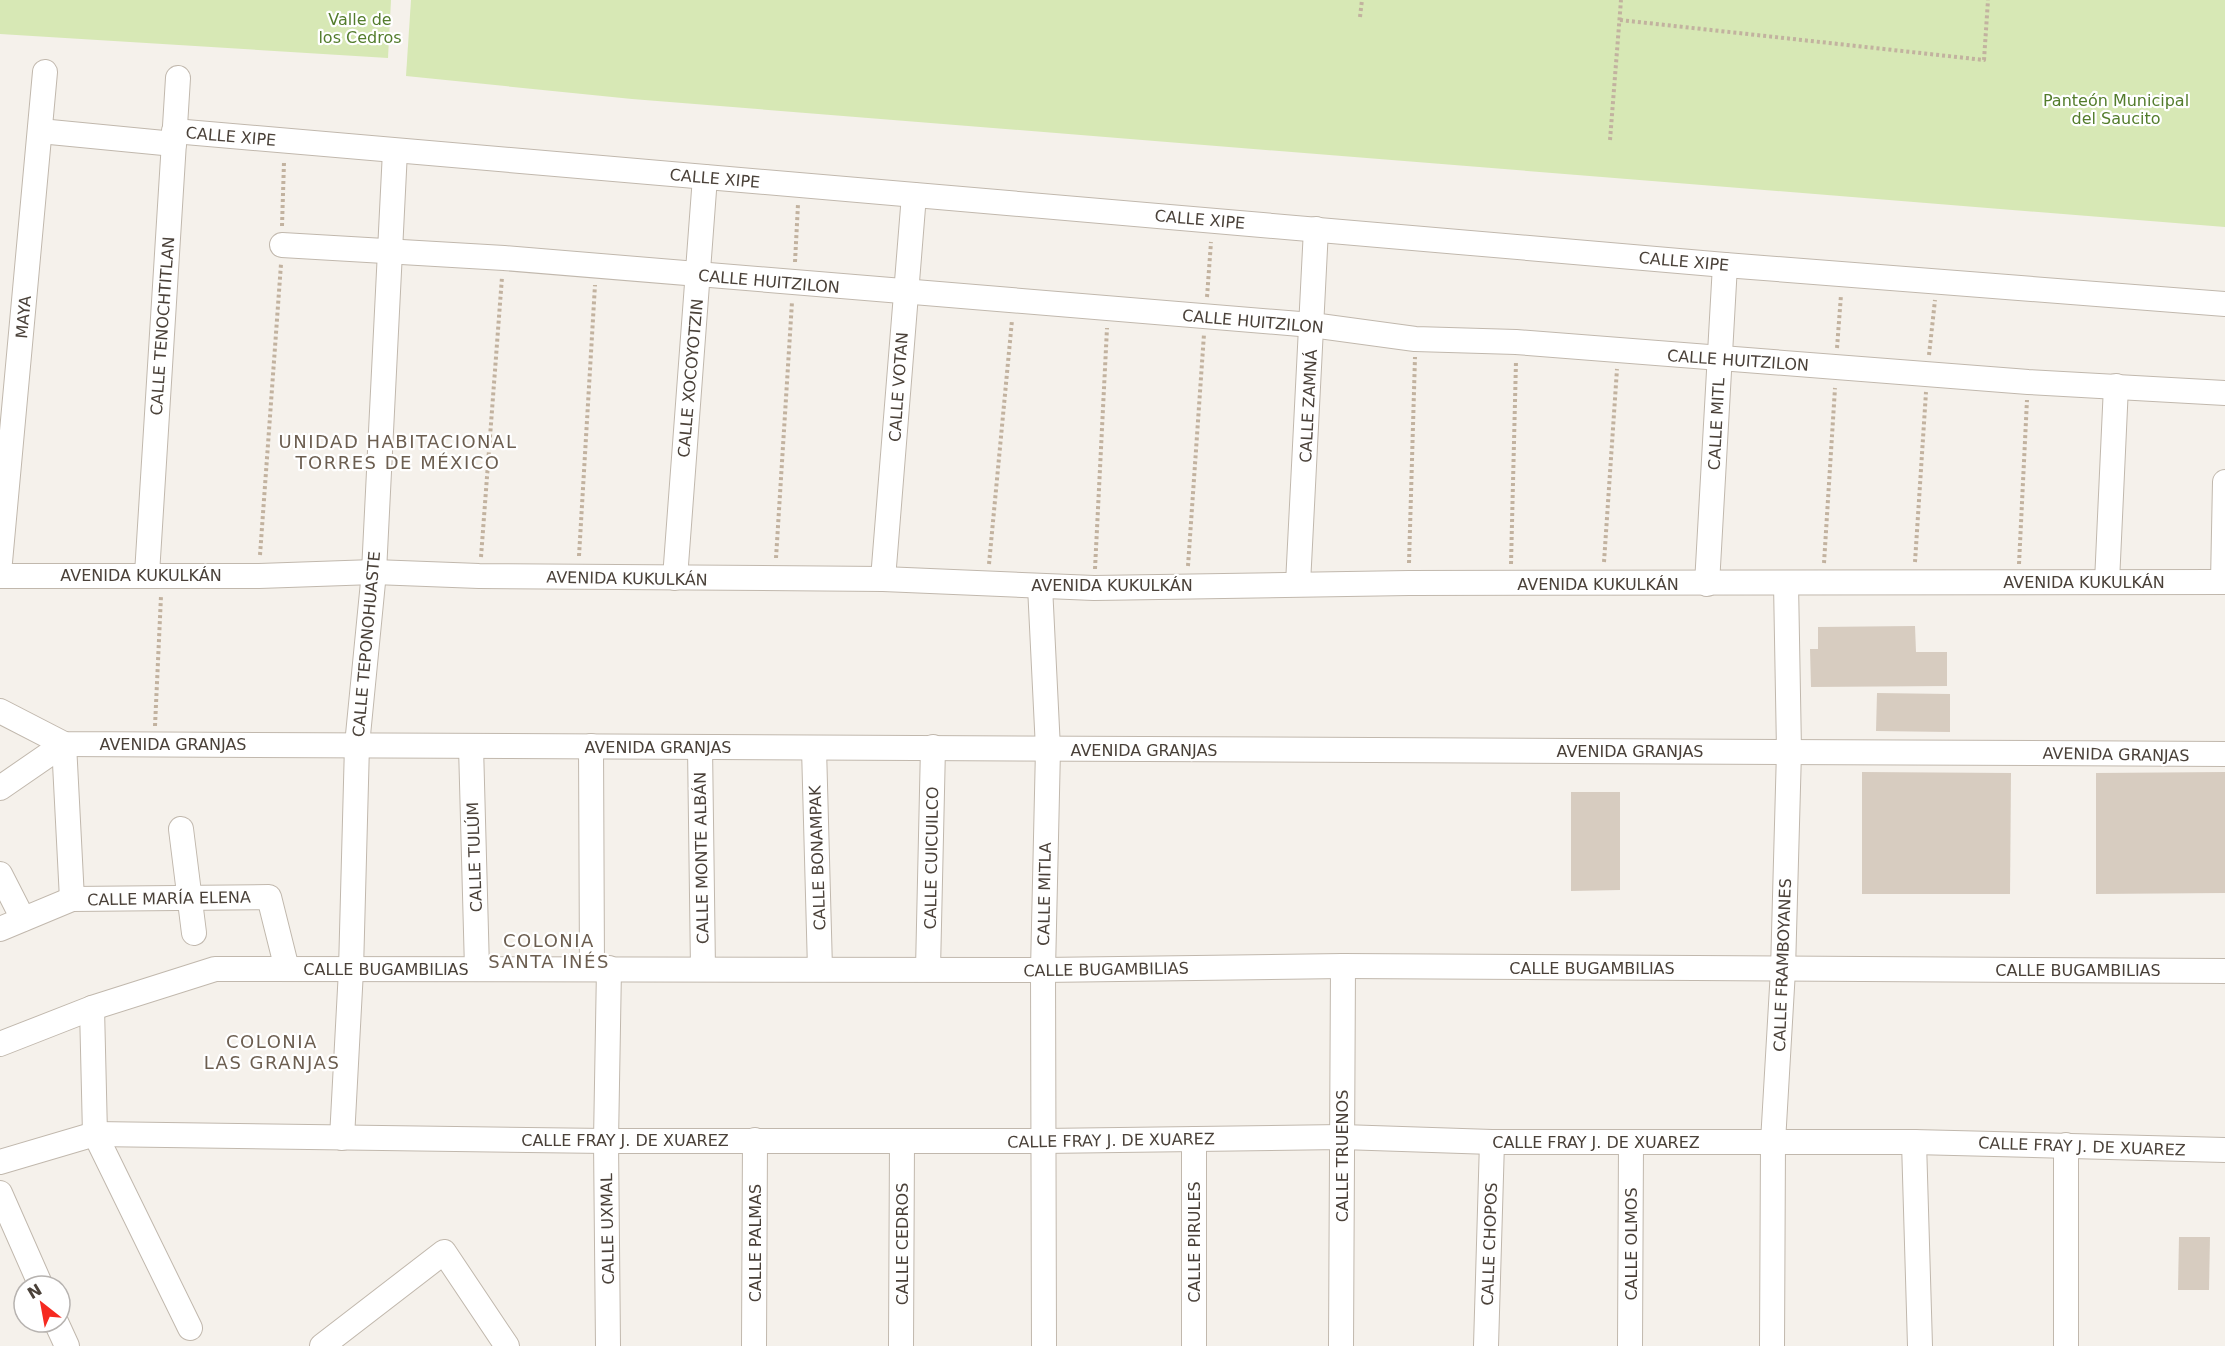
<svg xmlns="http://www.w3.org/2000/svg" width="2225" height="1346" font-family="'DejaVu Sans',sans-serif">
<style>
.green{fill:#d7e8b5}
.building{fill:#d7ccc0}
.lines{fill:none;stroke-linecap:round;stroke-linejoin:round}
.minor-casing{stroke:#c1b8ad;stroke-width:26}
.path{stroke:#c2b29f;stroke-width:4;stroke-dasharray:3 3;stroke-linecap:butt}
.minor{stroke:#fff;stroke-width:24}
.labels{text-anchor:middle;stroke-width:4.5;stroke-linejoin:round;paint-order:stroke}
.park-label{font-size:16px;fill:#537c2c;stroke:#fff}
.street-label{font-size:16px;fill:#4a4139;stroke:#fff}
.neighbourhood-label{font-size:18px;letter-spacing:1.5px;fill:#6c5e50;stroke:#fff}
</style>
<rect width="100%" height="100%" fill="#f5f1eb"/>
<g class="green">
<polygon points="0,0 391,0 388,58 0,34"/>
<polygon points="411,0 2225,0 2225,227 632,99 406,76"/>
</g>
<g class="building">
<polygon points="1915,626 1916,652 1947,652 1947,686 1811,687 1810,649 1818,649 1818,627"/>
<polygon points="1877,693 1950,694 1950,732 1876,731"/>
<polygon points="1862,772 2011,773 2010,894 1862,894"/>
<polygon points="2225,772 2225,893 2096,894 2096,773"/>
<polygon points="1571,792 1620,792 1620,890 1571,891"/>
<polygon points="2179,1237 2210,1237 2209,1290 2178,1290"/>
</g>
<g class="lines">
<defs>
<g id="minor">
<polyline points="40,131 174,144"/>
<polyline points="174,131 1725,265 2225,304"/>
<polyline points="282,245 504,258 1312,325 1415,339 1516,342 2028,382 2225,393"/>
<polyline points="0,562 45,72"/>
<polyline points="147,574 178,78"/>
<polyline points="0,576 259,576 374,572 479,576 883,579 1094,588 1409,583 2225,582"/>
<polyline points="675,578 705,177"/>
<polyline points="883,579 914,195"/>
<polyline points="2107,582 2116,386"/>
<polyline points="2223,582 2225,482"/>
<polyline points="1298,584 1316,229"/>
<polyline points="1707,584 1725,265"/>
<polyline points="1040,586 1048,749 1043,970 1044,1346"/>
<polyline points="0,711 64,744 2225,754"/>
<polyline points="64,744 72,899"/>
<polyline points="471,746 477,969"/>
<polyline points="591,746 592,969"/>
<polyline points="700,747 703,969"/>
<polyline points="814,748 820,969"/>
<polyline points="0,788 64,744"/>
<polyline points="181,829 194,933"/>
<polyline points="0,874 23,919"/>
<polyline points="0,929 72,899 269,897 287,969"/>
<polyline points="928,969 933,747"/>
<polyline points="92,1008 95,1134 190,1328"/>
<polyline points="0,1044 92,1008 215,969 1043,970 1343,966 2225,971"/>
<polyline points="342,1138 351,970 357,745 374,572 395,151"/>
<polyline points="1194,1139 1194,1346"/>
<polyline points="1914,1142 1920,1346"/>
<polyline points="2066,1145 2066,1346"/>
<polyline points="0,1162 95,1134 606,1141 1043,1141 1342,1137 1492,1142 1914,1142 2225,1150"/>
<polyline points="0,1193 41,1286"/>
<polyline points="56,1322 67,1346"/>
<polyline points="322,1346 444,1252 507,1346"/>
<polyline points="608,1346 606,1141 609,968"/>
<polyline points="754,1346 755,1140"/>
<polyline points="901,1346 902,1141"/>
<polyline points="1341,1346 1343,966"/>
<polyline points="1486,1346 1492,1142"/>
<polyline points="1630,1346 1631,1142"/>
<polyline points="1772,1346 1773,1142 1783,970 1789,751 1786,583"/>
</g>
</defs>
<use href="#minor" class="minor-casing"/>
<g class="path">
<polyline points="1360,17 1362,0"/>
<polyline points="1620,20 1984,60 1988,0"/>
<polyline points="1610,140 1621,0"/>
<polyline points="282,226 284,162"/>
<polyline points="795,262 798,204"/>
<polyline points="1207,297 1211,242"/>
<polyline points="1837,348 1841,295"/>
<polyline points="1929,355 1935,300"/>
<polyline points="260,555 281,264"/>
<polyline points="579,556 595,285"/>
<polyline points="481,557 502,277"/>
<polyline points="776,558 792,302"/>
<polyline points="1604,562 1617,369"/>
<polyline points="1915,562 1926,392"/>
<polyline points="1409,563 1415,357"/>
<polyline points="1824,563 1835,388"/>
<polyline points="989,564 1012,320"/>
<polyline points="1511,564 1516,361"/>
<polyline points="2019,564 2027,400"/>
<polyline points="1188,566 1204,334"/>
<polyline points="1095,569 1107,328"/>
<polyline points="155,726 161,596"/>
</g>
<use href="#minor" class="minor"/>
</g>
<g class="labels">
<g class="park-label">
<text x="360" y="25">Valle de<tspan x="360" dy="18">los Cedros</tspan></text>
<text x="2116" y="106">Panteón Municipal<tspan x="2116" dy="18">del Saucito</tspan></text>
</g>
<g class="street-label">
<text transform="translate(231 136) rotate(5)" y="6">CALLE XIPE</text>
<text transform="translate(715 178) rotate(5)" y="6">CALLE XIPE</text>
<text transform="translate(1200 219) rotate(5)" y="6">CALLE XIPE</text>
<text transform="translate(1684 261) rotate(5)" y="6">CALLE XIPE</text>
<text transform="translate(769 281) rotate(5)" y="6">CALLE HUITZILON</text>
<text transform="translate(23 317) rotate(-85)" y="6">MAYA</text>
<text transform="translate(1253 321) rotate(5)" y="6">CALLE HUITZILON</text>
<text transform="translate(162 326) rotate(-86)" y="6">CALLE TENOCHTITLAN</text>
<text transform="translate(1738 360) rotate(4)" y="6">CALLE HUITZILON</text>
<text transform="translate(690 378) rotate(-85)" y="6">CALLE XOCOYOTZIN</text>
<text transform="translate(898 387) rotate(-86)" y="6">CALLE VOTAN</text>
<text transform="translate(1308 406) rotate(-87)" y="6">CALLE ZAMNÁ</text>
<text transform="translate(1716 424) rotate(-87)" y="6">CALLE MITL</text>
<text x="141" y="581">AVENIDA KUKULKÁN</text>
<text transform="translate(627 578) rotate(1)" y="6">AVENIDA KUKULKÁN</text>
<text x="2084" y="588">AVENIDA KUKULKÁN</text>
<text x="1598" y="590">AVENIDA KUKULKÁN</text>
<text x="1112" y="591">AVENIDA KUKULKÁN</text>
<text transform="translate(366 644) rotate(-85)" y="6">CALLE TEPONOHUASTE</text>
<text x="173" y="750">AVENIDA GRANJAS</text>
<text x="658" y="753">AVENIDA GRANJAS</text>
<text x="1144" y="756">AVENIDA GRANJAS</text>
<text x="1630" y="757">AVENIDA GRANJAS</text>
<text transform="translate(2116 754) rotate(1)" y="6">AVENIDA GRANJAS</text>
<text transform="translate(474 857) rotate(-92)" y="6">CALLE TULÚM</text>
<text transform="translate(701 858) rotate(-91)" y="6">CALLE MONTE ALBÁN</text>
<text transform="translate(817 858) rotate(-92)" y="6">CALLE BONAMPAK</text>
<text transform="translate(931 858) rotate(-89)" y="6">CALLE CUICUILCO</text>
<text transform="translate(1044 894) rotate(-89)" y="6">CALLE MITLA</text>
<text transform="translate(169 898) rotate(-1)" y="6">CALLE MARÍA ELENA</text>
<text transform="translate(1782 965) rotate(-88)" y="6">CALLE FRAMBOYANES</text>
<text x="1592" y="974">CALLE BUGAMBILIAS</text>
<text x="386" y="975">CALLE BUGAMBILIAS</text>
<text transform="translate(1106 969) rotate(-1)" y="6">CALLE BUGAMBILIAS</text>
<text x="2078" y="976">CALLE BUGAMBILIAS</text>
<text x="625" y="1146">CALLE FRAY J. DE XUAREZ</text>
<text transform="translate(1111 1140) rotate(-1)" y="6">CALLE FRAY J. DE XUAREZ</text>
<text x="1596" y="1148">CALLE FRAY J. DE XUAREZ</text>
<text transform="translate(2082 1146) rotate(2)" y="6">CALLE FRAY J. DE XUAREZ</text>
<text transform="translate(1342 1156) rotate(-90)" y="6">CALLE TRUENOS</text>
<text transform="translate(607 1229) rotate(-91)" y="6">CALLE UXMAL</text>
<text transform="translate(1194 1242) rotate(-90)" y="6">CALLE PIRULES</text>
<text transform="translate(755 1243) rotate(-90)" y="6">CALLE PALMAS</text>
<text transform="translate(902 1244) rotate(-90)" y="6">CALLE CEDROS</text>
<text transform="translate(1489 1244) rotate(-88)" y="6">CALLE CHOPOS</text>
<text transform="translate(1631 1244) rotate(-90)" y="6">CALLE OLMOS</text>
</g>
<g class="neighbourhood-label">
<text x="398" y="448">UNIDAD HABITACIONAL<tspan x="398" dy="21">TORRES DE MÉXICO</tspan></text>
<text x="549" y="947">COLONIA<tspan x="549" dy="21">SANTA INÉS</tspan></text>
<text x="272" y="1048">COLONIA<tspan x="272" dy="21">LAS GRANJAS</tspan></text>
</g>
</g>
<g transform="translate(42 1304) rotate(329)"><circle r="28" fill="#ffffff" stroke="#b7b3b0" stroke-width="1.5"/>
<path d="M0-4.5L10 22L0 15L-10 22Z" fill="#f62a21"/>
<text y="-9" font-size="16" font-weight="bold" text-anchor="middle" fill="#4a4139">N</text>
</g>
</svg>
